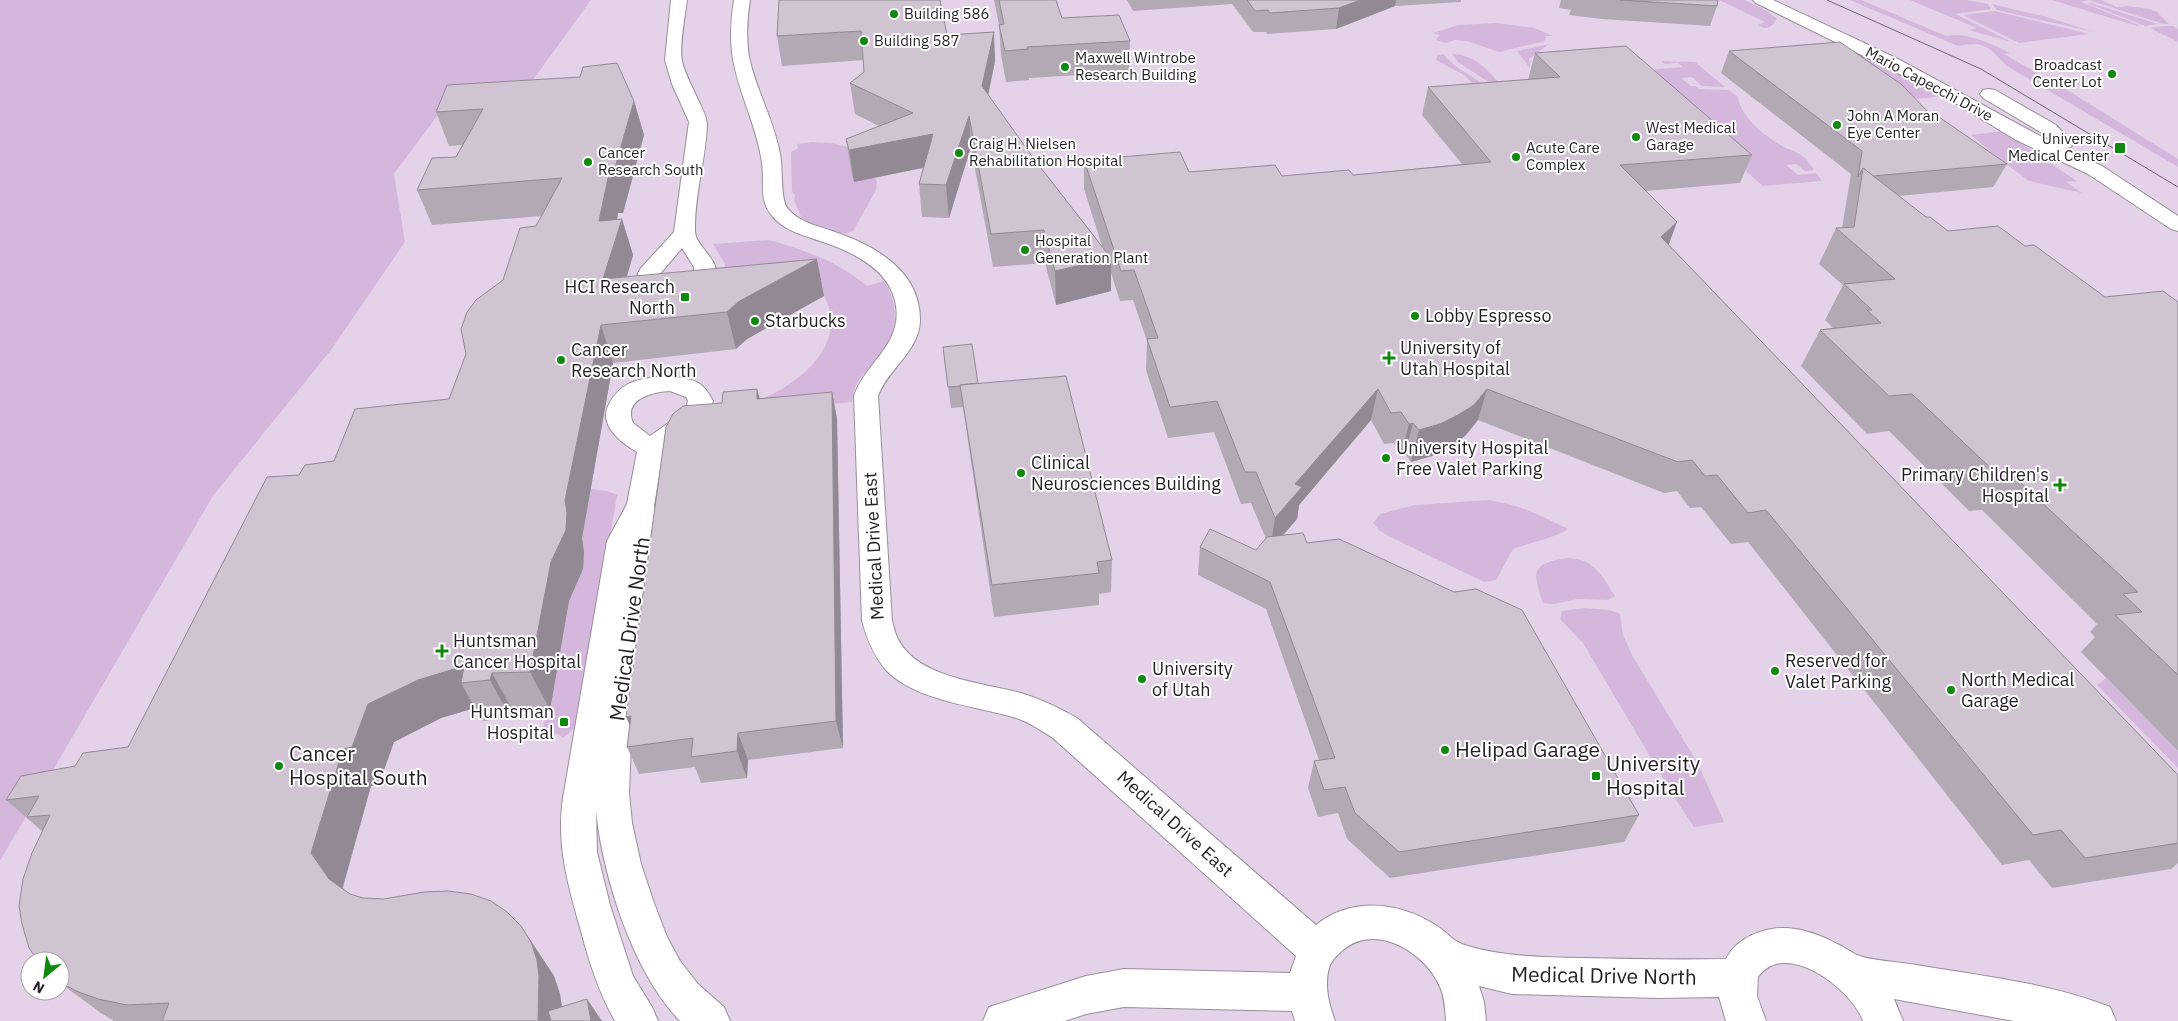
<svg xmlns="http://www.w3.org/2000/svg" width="2178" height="1021" font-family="'IBM Plex Sans',sans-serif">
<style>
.built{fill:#e4d3e8;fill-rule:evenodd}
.green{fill:#d5b7dd}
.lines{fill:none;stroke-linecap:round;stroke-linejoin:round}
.minor-casing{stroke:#998e9c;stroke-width:2}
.major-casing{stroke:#998e9c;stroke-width:2}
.minor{fill:#fff;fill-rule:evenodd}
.major{fill:#fff;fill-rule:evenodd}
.tram{stroke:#6c656e;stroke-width:1}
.wall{fill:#b3a9b5}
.shaded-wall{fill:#928994}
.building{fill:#d0c4d3;stroke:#928994}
.poi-dot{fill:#0e880d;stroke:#fff;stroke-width:2}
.labels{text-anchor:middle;stroke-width:4;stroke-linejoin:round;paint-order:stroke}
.far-poi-label{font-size:15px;fill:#231f24;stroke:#fff;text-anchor:start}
.far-street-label{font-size:15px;fill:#231f24;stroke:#fff}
.poi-label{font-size:18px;fill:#231f24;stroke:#fff;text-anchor:start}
.street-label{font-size:18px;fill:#231f24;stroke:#fff}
.near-street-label{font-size:21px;fill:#231f24;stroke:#fff}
.near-poi-label{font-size:21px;fill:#231f24;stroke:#fff;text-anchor:start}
</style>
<rect width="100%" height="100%" fill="#ece0ef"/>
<path class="built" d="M591,0H2178V1021H0V861L213,496L331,350L405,242L394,174L452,96L590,3ZM30,961H60V991H30Z"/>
<g class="green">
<polygon points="0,0 591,0 525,91 452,96 394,174 405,242 331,350 213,496 0,861"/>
<path d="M1719,0H1745L1767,11L1777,19C1772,27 1766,31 1758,25L1765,22Z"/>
<path d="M1850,0H1861L1946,36C1966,31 1992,44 2010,53L2004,54L2072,93L2178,159V167L2007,66C1988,47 1986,40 1958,46Z"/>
<polygon points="1910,0 1966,0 1988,4 1991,9 1955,14 2012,42 1972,31 1970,30 1977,28"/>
<polygon points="2052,0 2101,0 2117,7 2127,6 2149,9 2157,12 2169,24 2163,24 2089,0 2081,2 2139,25 2137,26"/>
<polygon points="2087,3 2091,3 2158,24 2145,26"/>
<polygon points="1992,4 2047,17 2094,32 1997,10"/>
<polygon points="1995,11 2089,34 2019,43 1963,15"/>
<polygon points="1497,23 1534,28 1553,36 1546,36 1545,41 1499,52 1467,41 1455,40 1446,43 1436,40 1440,35 1433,33 1458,25"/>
<polygon points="2163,26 2173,26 2178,29 2178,42 2150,28"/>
<polygon points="1549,44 1529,59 1530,68 1517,51"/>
<path d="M1801,45C1853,42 1898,73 1943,96L1917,99L1914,97L1903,96L1818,51Z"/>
<polygon points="1443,54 1454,65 1491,89 1479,90 1464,75 1436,60 1437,56"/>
<path d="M1452,54C1479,54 1495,79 1511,97L1458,62Z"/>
<path d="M1661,61L1695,62L1725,87L1702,86L1692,77L1681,78L1691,86H1696L1699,89L1729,90L1738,97C1741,118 1766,137 1784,147C1790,150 1800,153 1805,158C1808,161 1811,166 1814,170L1805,171L1796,164L1786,165L1798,175L1816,173L1822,181L1763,186L1630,71L1683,67L1678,63L1665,64Z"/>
<polygon points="2002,131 2077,181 2066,182 2082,193 2029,181 1998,158 1971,135"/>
<polygon points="812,142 831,143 848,147 867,161 877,182 876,190 853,231 845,234 816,227 802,219 794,200 795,195 792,191 791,152 798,148 797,144"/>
<path d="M769,240C805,250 839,262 867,286L884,281C900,306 898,334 879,357C873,365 862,374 857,383C854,389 853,396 852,402L757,412L758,401C791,387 834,358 831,317C830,310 827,301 824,295L803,297L725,275V264L713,244Z"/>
<path d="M590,489L607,491L617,495L580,713C576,725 574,731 563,737L543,728L547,710L550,709L569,601L583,569V546L580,545Z"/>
<path d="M1488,500C1518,504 1542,516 1568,529C1561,536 1525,544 1513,549L1496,580L1484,582L1388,536L1379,530L1373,523L1380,514L1415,505Z"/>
<path d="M1567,558C1594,558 1602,576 1615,596L1608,600L1578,599L1554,604L1543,603C1532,570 1531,564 1567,558Z"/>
<polygon points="1585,608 1610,610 1620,614 1623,635 1633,657 1697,762 1724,822 1694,827 1676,800 1583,643 1560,619 1562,611"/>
<polygon points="2106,678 2178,751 2178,768 2097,685"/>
</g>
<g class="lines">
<defs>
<g id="minor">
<path d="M671,0H687C685,16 679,47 682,61C685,78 707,112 707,124C706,160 694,195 695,231C695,247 722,260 715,278C711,289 683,297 671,298C660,298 643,294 637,285L638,273L641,268L674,232L689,122L672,84L665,60ZM682,248L694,267V275L677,284L659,282L660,274Z"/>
<path d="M734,0H750C747,19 746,38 749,57C756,90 774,120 780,154C783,168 780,200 788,209C800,223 819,226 835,232C876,246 921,272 920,321C919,351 888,369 878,396L892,621C894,627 895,634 898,639C917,678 984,683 1021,693C1041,699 1059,708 1077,718L1316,925C1352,896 1400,902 1437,926C1448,933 1454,943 1468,946C1505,957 1543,957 1581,958C1630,959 1678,960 1726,959C1736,938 1764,927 1787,928C1804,929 1823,936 1837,944C1844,947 1851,952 1857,955C1872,961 1900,962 1917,965C1980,976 2051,983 2110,1007L2116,1021H2014L1894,999L1903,1021H1863C1852,989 1785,938 1758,977L1757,996L1766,1021H1726L1719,997L1658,998L1512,994L1479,986L1484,1002L1486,1021H1446C1445,1009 1445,998 1440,987C1426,953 1376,922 1343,950C1337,955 1331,961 1329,968C1324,986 1329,1004 1335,1021H1295L1292,1011L1124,1007L1086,1014L1065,1021H983L989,1007L1086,976L1124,969L1290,973L1296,956L1053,738C1042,731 1029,722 1016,718C977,706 914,701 885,669C873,654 867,639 862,621L854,396C865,363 902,345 896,306C891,269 851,251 820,241C803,235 785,231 773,217C758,200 765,183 762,163C757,125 737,91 732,53C730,35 731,18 734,0Z"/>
<path d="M670,376C693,380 702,379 713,401C704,426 685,438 663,452L654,506L658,521V537L631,742L629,793L632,823L641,864L654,903L667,937L680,961L698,984L724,1007L730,1021H680C633,973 603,877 596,811L597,852L610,905L633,976L652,1007L658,1021H615C599,993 589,962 581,931C568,886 556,844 563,798L607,541L627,504L637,452C620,442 598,425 609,404C614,395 619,389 628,384C641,378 656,377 670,376ZM670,391L686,397L688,401L685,410L677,417L650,436L633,423C623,399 652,392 670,391Z"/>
</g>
<polygon id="major" points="1753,0 1773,0 1898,59 2053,143 2042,133 1983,98 1980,94 1983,90 1989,89 1995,90 2056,125 2073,143 2071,147 2065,148 2102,166 2178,216 2178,231 2171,229 2088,174 2016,140 1955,103 1886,67 1756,3"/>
</defs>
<use href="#minor" class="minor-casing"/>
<use href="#major" class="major-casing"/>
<use href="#minor" class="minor"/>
<use href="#major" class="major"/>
<polyline class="tram" points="1827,0 1981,69 2178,187"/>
</g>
<g class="wall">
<polygon points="779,0 947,35 995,61 988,95 1034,159 1102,246 1084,189 1084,160 1189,172 1282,176 1353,175 1462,164 1422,115 1428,87 1528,80 1535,53 1752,155 1740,183 1646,191 1669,245 2178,775 2178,863 2171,869 2052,888 2029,860 2002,865 1748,542 1731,544 1701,507 1690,508 1677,491 1664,493 1478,420 1465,436 1449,447 1432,456 1411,462 1405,454 1401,455 1394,443 1384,444 1371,420 1299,505 1297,519 1283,535 1307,543 1639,815 1624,842 1390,878 1347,839 1338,813 1318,817 1308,788 1314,761 1319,760 1266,609 1198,575 1200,547 1256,550 1266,539 1251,503 1241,504 1214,432 1168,438 1146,370 1147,341 1133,300 1120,301 1111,273 1111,291 1056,305 1045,263 993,267 971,147 949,218 922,217 919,184 923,168 854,182 851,171 846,139 879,126 855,114 850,83 864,72 864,60 782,66 777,36"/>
<polygon points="994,0 1056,0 1062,18 1130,41 1129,72 1029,78 1029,80 1006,82 1001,55 999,25"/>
<polygon points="1127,0 1461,0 1461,2 1395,6 1336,29 1267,34 1266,32 1253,32 1232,4 1133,11"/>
<polygon points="1561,0 1718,0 1717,6 1710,26 1602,19 1569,15 1571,10 1559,8"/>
<polygon points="1729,51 1931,115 2007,164 1993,187 1899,196 1926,217 1948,231 2025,246 2105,297 2178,302 2178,751 2081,652 2095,637 2090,632 2097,624 1982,510 1969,511 1889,431 1867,434 1801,366 1820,330 1833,328 1825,320 1843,285 1819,264 1836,228 1842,228 1851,174 1721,73"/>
<polygon points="447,85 634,101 644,135 623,213 618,213 617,219 622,219 633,255 627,277 824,296 747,339 736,349 613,363 582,538 584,552 583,569 569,601 550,710 513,711 511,718 483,721 475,708 441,718 394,742 379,784 371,786 343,888 350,894 363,898 521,926 554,976 560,994 562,1006 602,1021 114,1021 101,1013 60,983 60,961 42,831 6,800 75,766 128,747 299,475 334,461 449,399 503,280 536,226 542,216 432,225 417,190 456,157 462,145 449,146 436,112"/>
<polygon points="943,347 978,383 1112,560 1111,592 1099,594 1099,605 994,617 963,407 951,408"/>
<polygon points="757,389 760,399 832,392 837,419 843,748 748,760 747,778 701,783 695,767 639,774 627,747 722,403"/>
</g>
<g class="shaded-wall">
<polygon points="1360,0 1396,0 1395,6 1336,29 1339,8"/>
<polygon points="994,32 995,61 984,116 982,86"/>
<polygon points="634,101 644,135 623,213 618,213 611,252 622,219 633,255 615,316 603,279 599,221 608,178"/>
<polygon points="969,116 971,147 949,218 946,185"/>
<polygon points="933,134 936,165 854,182 849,150"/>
<polygon points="1677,222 1666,252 1661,237"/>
<polygon points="1111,258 1111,291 1056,305 1055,271"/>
<polygon points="817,259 824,296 747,339 736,349 727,312 738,302"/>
<polygon points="601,325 613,363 582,538 584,552 583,569 569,601 550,710 530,672 551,562 565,500"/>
<polygon points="757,389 764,416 757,399"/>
<polygon points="1378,389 1371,420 1299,505 1297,519 1270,550 1275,518 1295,484"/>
<polygon points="1487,389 1478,420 1465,436 1449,447 1432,456 1411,462 1419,430"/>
<polygon points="832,392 837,419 843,748 836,721"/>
<polygon points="1413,423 1405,454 1401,455 1409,424"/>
<polygon points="464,666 461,683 475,708 441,718 394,742 379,784 371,786 342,889 329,879 311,853 343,749 368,704 418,680"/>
<polygon points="492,673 513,711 511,718 490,680"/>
<polygon points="631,716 638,744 626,717"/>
<polygon points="738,733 748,760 747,778 737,751"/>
<polygon points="521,926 554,976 560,994 562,1009 562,1021 538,1021"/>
<polygon points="587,999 602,1021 591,1021"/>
</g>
<g class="building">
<polygon points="779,0 940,0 947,35 994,32 982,86 1034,159 1111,258 1055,271 1044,230 991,234 969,116 946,185 919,184 933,134 849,150 846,139 913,113 850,83 864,72 861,31 777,36"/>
<polygon points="999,0 1056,0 1062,18 1119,15 1130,41 1027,47 1028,49 1005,51 999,25 1004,24"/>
<polygon points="1247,0 1360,0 1339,8 1270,13 1268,10 1255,11"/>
<polygon points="1620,0 1718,0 1717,6"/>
<polygon points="1840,42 1901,84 1931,115 1939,117 2007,164 1873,176 1863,168 1858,177 1862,151 1729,51"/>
<polygon points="1626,46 1752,155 1620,165 1677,222 1661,237 2178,775 2178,843 2085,858 2061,830 2033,835 1766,510 1748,513 1717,475 1705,476 1692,460 1678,462 1487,389 1474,405 1458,415 1440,424 1419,430 1413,423 1409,424 1401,412 1391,413 1378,389 1295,484 1302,487 1275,518 1256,472 1245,472 1217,401 1170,407 1147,339 1158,338 1134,270 1121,271 1084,160 1180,152 1189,172 1275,165 1282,176 1349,170 1353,175 1491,162 1428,87 1560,77 1535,53"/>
<polygon points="617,63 634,101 612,178 608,178 599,221 622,219 603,279 817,259 738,302 727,312 601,325 565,500 567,513 566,530 551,562 530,672 492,673 490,680 461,683 464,666 418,680 368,704 352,747 343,749 311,853 329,879 350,894 363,898 384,899 424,892 448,891 471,894 491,901 507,912 521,926 531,942 537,960 539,976 538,1021 162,1021 169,1003 127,1005 98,999 76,991 60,982 60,961 38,961 29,948 22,924 19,906 23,879 32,853 50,815 27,817 39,796 6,800 21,776 75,766 83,753 128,747 267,477 299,475 305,465 334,461 355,409 449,399 466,354 461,329 467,312 476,300 503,280 520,228 536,226 562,178 417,190 432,158 456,157 483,109 436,112 447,85 580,77 583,67"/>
<polygon points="1863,168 1926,217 1930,217 1948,231 1998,226 2025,246 2034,245 2105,297 2163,291 2178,302 2178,675 2115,615 2142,612 2123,594 2138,592 2009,472 1996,473 1912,394 1889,396 1820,330 1881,323 1867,310 1872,310 1844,284 1895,279 1836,228 1854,227"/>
<polygon points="972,344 978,383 960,385 961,386 948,387 943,347"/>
<polygon points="1066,376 1112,560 1097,562 1099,573 992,585 960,385"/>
<polygon points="757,389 757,399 832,392 836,721 738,733 737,751 691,757 693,738 627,747 631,716 626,717 666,427 673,414 683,406 722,403 723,392"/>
<polygon points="1210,529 1256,550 1267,537 1303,533 1307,543 1339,539 1454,592 1476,589 1522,610 1639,815 1399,852 1355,813 1345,787 1324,790 1314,761 1335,758 1270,582 1200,547"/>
<polygon points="587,999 591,1021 551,1021 548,1011"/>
</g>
<g class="poi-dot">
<circle cx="894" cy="14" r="5"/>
<circle cx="864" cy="41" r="5"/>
<circle cx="1065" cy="67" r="5"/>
<circle cx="2112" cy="74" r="5"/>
<circle cx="1837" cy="125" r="5"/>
<circle cx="1636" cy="137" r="5"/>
<rect x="2114" y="142" width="12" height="12" rx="2.5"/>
<circle cx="959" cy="153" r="5"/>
<circle cx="1516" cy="157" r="5"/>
<circle cx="588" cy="162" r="5"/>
<circle cx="1025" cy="250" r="5"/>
<rect x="680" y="292" width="10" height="10" rx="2.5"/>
<circle cx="1415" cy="316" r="5"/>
<circle cx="755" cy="321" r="5"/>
<path d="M1386.5 350.5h5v5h5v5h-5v5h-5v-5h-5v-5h5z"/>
<circle cx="561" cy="360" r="5"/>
<circle cx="1386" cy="458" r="5"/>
<circle cx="1021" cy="473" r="5"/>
<path d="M2057.5 477.5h5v5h5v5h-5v5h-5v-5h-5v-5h5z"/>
<path d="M439.5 643.5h5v5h5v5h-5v5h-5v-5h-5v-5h5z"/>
<circle cx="1775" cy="671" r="5"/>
<circle cx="1142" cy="679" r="5"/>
<circle cx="1951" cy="690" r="5"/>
<rect x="559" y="717" width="10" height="10" rx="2.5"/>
<circle cx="1445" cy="750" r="5"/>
<circle cx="279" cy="766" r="5"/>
<rect x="1591" y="771" width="10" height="10" rx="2.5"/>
</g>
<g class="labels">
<g class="far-poi-label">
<text x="904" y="19">Building 586</text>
<text x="874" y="46">Building 587</text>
<text x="1075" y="63">Maxwell Wintrobe<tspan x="1075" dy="17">Research Building</tspan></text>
<text x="2102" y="70" text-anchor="end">Broadcast<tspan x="2102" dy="17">Center Lot</tspan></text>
<text x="1847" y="121">John A Moran<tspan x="1847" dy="17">Eye Center</tspan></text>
<text x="1646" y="133">West Medical<tspan x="1646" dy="17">Garage</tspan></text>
<text x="2109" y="144" text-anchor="end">University<tspan x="2109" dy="17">Medical Center</tspan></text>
<text x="969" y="149">Craig H. Nielsen<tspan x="969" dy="17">Rehabilitation Hospital</tspan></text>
<text x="1526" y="153">Acute Care<tspan x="1526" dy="17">Complex</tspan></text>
<text x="598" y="158">Cancer<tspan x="598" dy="17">Research South</tspan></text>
<text x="1035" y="246">Hospital<tspan x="1035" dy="17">Generation Plant</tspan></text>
</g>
<g class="far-street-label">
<text transform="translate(1929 84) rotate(28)" y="5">Mario Capecchi Drive</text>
</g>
<g class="poi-label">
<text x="675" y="293" text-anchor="end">HCI Research<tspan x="675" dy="21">North</tspan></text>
<text x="1425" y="322">Lobby Espresso</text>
<text x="765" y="327">Starbucks</text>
<text x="1400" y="354">University of<tspan x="1400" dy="21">Utah Hospital</tspan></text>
<text x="571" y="356">Cancer<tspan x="571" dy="21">Research North</tspan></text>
<text x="1396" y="454">University Hospital<tspan x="1396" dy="21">Free Valet Parking</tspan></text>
<text x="1031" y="469">Clinical<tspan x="1031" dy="21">Neurosciences Building</tspan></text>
<text x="2049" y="481" text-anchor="end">Primary Children's<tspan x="2049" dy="21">Hospital</tspan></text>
<text x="453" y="647">Huntsman<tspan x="453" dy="21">Cancer Hospital</tspan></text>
<text x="1785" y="667">Reserved for<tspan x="1785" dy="21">Valet Parking</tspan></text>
<text x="1152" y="675">University<tspan x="1152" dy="21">of Utah</tspan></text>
<text x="1961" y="686">North Medical<tspan x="1961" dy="21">Garage</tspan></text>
<text x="554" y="718" text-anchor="end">Huntsman<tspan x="554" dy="21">Hospital</tspan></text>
</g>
<g class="street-label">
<text transform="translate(874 546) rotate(-93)" y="6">Medical Drive East</text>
<text transform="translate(1175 824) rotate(42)" y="6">Medical Drive East</text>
</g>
<g class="near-street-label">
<text transform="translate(630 629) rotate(-82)" y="7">Medical Drive North</text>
<text transform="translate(1604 976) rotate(1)" y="7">Medical Drive North</text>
</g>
<g class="near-poi-label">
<text x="1455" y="757">Helipad Garage</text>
<text x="289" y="761">Cancer<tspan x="289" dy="24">Hospital South</tspan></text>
<text x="1606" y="771">University<tspan x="1606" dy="24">Hospital</tspan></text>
</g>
</g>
<g transform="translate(45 976) rotate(209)"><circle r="24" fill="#ffffff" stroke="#a7a5a7"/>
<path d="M0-4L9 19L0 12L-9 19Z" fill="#0e880d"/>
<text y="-8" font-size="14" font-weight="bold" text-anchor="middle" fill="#231f24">N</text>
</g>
</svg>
